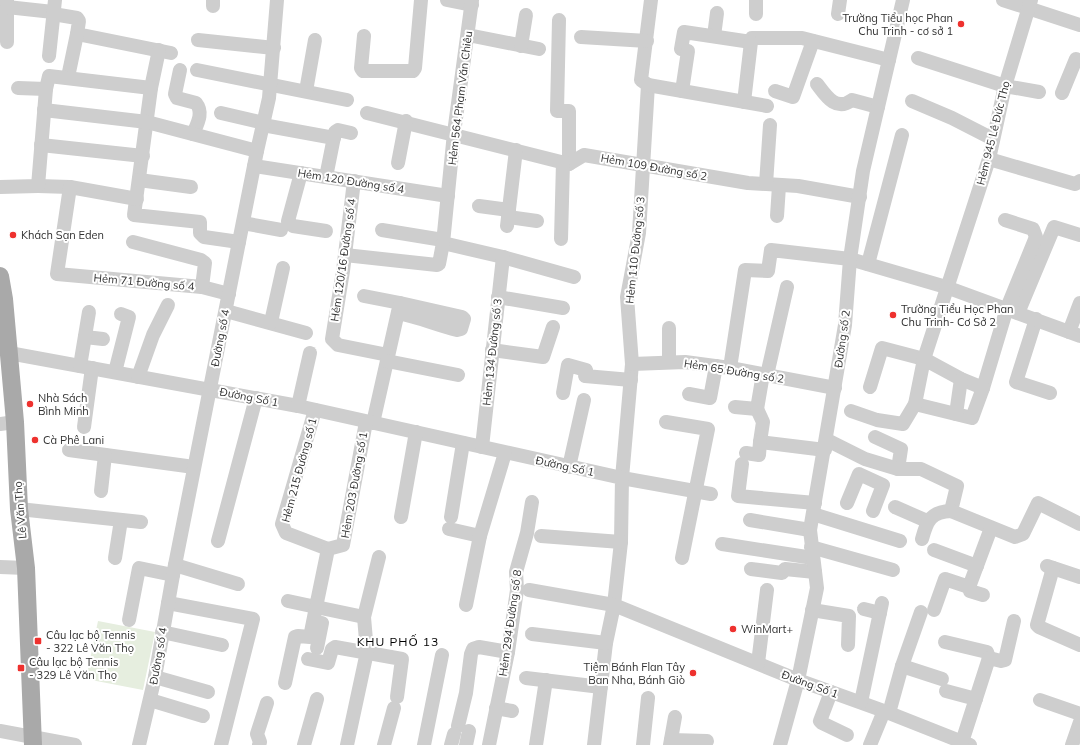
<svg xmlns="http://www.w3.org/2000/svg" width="1080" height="745" font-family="Mulish,sans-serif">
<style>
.green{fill:#e6eedf}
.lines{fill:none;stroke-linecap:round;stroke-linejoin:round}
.minor{stroke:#cecece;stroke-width:14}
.major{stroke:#a9a9a9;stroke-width:18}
.poi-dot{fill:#ee312e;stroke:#fff;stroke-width:1.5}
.labels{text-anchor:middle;stroke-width:4;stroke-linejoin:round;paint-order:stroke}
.poi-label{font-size:11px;fill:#313131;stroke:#fff;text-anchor:start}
.street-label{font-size:11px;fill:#313131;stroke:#fff}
.neighbourhood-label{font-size:12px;letter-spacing:1px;fill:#000;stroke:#fff}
</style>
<rect width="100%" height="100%" fill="#fff"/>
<polygon class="green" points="98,621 155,632 143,690 86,679"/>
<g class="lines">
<g class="minor">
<polyline points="7,0 7,42"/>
<polyline points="447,0 472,5"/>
<polyline points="472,0 454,133 443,243 503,257 574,277"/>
<polyline points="651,0 641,80 648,85 639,233 627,297 632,364 622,478 711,494"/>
<polyline points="1003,0 1080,25"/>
<polyline points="213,6 213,0"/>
<polyline points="7,7 53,12"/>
<polyline points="53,14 77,18 79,21 77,34 171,53"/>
<polyline points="756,14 756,0"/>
<polyline points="838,14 840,0"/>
<polyline points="559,20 557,111 569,111 569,164"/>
<polyline points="468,35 539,49"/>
<polyline points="364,36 361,68 363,71 413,71 415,68 421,0"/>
<polyline points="714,36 717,13"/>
<polyline points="581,37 647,41"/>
<polyline points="198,40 274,48"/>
<polyline points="521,46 526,15"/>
<polyline points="681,49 684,32 751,42 752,38 802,38 889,60"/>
<polyline points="159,50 151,88 134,215 200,222 200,233 204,237 239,242"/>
<polyline points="49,56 55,0"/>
<polyline points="918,58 1005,86 1039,92"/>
<path d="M180,70L175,94L177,98L196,103C204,113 197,124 193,134"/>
<polyline points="197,70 347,100"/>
<polyline points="68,77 77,34"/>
<path d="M817,84C826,96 836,112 852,100L878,107"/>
<polyline points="648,85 767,106"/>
<polyline points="18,88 46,89"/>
<polyline points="306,91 315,40"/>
<polyline points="682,91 688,51"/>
<polyline points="775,91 793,97 813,41"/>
<polyline points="1062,93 1076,59 1080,61"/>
<polyline points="912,101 952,118 993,139"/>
<polyline points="744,102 751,42"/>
<polyline points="44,110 147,122 257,151"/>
<polyline points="221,113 264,123"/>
<polyline points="367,113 569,164 584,155 748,183 798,186 860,197"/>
<polyline points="263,125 334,138"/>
<polyline points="41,145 143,156"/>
<polyline points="989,159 1075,184 1080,181"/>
<polyline points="398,163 406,121"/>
<polyline points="254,166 448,196"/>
<polyline points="301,173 288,221 293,226 326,231"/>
<polyline points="326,177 335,132 338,130 351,133"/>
<polyline points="139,180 191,187"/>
<polyline points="354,181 343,271 332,339 338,345 388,355"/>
<polyline points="766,184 770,125"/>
<polyline points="38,186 70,187 137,199"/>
<polyline points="0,187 38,186 46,89 49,76 151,88"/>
<polyline points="70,187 57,274 202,287 229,294"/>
<polyline points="479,206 509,210"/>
<polyline points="777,216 779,186"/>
<polyline points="508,217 537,221"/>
<polyline points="243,223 281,230"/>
<polyline points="507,226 516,150"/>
<polyline points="382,230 443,240"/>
<polyline points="561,239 563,162"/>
<polyline points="133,242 201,260 205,263 202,287"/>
<polyline points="345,255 437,265 439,264 443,243"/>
<polyline points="868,264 902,135"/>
<polyline points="364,296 400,303 373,423"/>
<polyline points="498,297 563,308"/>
<polyline points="226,311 306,333"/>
<path d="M398,313C418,317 437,325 457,330L461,329L464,319L462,317L400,303"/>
<polyline points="1018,313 1054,227 1080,235"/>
<polyline points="1036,319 1016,382 1050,393"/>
<polyline points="271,322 283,268"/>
<polyline points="669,328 669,362"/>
<polyline points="1069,332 1080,303"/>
<polyline points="85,337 103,339"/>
<polyline points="492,350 543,357 553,327"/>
<polyline points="9,353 298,406 622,478 621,542 614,605 798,680 884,711 970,745"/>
<polyline points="387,361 458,375"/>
<polyline points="632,364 685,362 730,368 835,388"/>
<polyline points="80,366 89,312"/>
<polyline points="730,368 745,270 768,271 771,250 850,259 946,287 1080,336"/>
<polyline points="115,372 129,317 121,314"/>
<polyline points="767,375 787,287"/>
<polyline points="138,377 153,335 168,305"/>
<polyline points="870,387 882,348 924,359 961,379 983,388 1007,308 1036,237 1033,229 1005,220"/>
<polyline points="563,393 568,365 586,370 585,376 631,380"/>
<polyline points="689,394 710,398 716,366"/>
<polyline points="915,404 972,418 983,388"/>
<polyline points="298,406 310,353"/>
<polyline points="735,407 757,409 763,374"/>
<polyline points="757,409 763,422 760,442 825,450"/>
<polyline points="315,410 282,524 286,533 328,549"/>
<polyline points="851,411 877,420 903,424 915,404 924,359 989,159 1005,86 1031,0"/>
<polyline points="956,414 961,379"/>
<polyline points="666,422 708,429 682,558"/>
<polyline points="0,424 15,422"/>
<polyline points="84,427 92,368"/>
<polyline points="875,437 901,449 898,469"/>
<polyline points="827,440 865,459 898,469 921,469 957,486 951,511 1015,537 1023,534 1038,503 1080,524"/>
<polyline points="482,447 503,257"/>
<polyline points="69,450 194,467"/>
<polyline points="746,453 759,455 760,442"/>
<polyline points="742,464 738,496 815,503"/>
<polyline points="569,467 584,400"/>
<polyline points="101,491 105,455"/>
<polyline points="847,503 859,474 883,485 873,511"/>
<polyline points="895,507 927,521"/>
<polyline points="19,509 141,522"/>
<polyline points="813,514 900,541"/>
<polyline points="401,517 416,432"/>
<polyline points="451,517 463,443"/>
<polyline points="750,520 810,530"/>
<polyline points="449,529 480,536"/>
<polyline points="541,536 621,542"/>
<path d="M922,539C927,520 931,512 951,511"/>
<polyline points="218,541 256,398"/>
<polyline points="722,544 813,558"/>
<polyline points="811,547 893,570"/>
<polyline points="934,550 977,566"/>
<polyline points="115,558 121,520"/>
<polyline points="175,565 238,584"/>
<polyline points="1047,566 1080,577"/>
<polyline points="0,567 26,568"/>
<polyline points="1053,568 1037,625 1039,627 1080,645"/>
<polyline points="751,569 782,573 785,569 815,572"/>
<polyline points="969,587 970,591 983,595"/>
<polyline points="529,590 614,605 606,643 594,745"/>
<polyline points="288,601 316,607 328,549 343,545 366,422"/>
<polyline points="168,603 253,619 221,745"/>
<polyline points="466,605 480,536 505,453"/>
<polyline points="864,609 880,613"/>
<polyline points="812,610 849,616 848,645"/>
<polyline points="934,610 945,579 969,587 991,528"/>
<polyline points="129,620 139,568 173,575"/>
<polyline points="162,632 222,645"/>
<polyline points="532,634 606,643"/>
<polyline points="945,642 987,652 989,658"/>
<polyline points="317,648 322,623"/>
<polyline points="308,659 328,663 332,649 335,647 402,659 397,697"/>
<polyline points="758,663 767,590"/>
<polyline points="902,666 942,679"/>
<polyline points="155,677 208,692"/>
<polyline points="526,678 601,687"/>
<polyline points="285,683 295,637 298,636 310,637 316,607 364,617"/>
<polyline points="946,691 976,699"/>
<polyline points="831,692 820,721 822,723 847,735"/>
<polyline points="150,700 203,716"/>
<polyline points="1040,700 1080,714"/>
<polyline points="861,702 882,603"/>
<polyline points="496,708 512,711"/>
<polyline points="889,713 902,666 921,612"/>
<polyline points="458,726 466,693 471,654 473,649 479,647 508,652"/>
<polyline points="0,731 75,745"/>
<polyline points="671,740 707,741"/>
<polyline points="962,742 989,658 1001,661 1005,660 1014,621"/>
<polyline points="139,745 155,677 173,575 257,151 269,98 277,0"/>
<polyline points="259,745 260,742 257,734 267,703"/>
<polyline points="304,745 317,699"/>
<polyline points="347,745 367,652 364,617 379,557"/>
<polyline points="384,745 394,708"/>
<polyline points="424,745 442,655"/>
<polyline points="451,745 454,734"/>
<polyline points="466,745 469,731"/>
<polyline points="489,745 508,652 517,590 516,572 527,533 532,502"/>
<polyline points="536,745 546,680"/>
<polyline points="643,745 648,698"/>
<polyline points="670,745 675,717"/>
<polyline points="780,745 798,680 817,588 810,530 845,325 850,259 863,171 903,0"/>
<polyline points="870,745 884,711"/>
<polyline points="1072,745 1080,722"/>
</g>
<polyline class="major" points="0,276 4,299 15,422 19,509 26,568 33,745"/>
</g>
<g class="poi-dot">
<circle cx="961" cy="24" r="4"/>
<circle cx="13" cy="235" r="4"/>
<circle cx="893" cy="315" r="4"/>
<circle cx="30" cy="404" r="4"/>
<circle cx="35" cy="440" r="4"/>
<circle cx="733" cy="629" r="4"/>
<rect x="34" y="637" width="8" height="8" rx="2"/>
<rect x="17" y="664" width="8" height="8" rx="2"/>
<circle cx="693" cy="673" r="4"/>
</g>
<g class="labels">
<g class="poi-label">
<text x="953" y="22" text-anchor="end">Trường Tiểu học Phan<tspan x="953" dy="13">Chu Trinh - cơ sở 1</tspan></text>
<text x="21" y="239">Khách Sạn Eden</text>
<text x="901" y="313">Trường Tiểu Học Phan<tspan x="901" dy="13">Chu Trinh- Cơ Sở 2</tspan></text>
<text x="38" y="402">Nhà Sách<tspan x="38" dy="13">Bình Minh</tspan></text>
<text x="43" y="444">Cà Phê Lani</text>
<text x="741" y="633">WinMart+</text>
<text x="46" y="639">Câu lạc bộ Tennis<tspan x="46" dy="13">- 322 Lê Văn Thọ</tspan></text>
<text x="29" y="666">Câu lạc bộ Tennis<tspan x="29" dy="13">- 329 Lê Văn Thọ</tspan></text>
<text x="685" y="671" text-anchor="end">Tiệm Bánh Flan Tây<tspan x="685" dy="13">Ban Nha, Bánh Giò</tspan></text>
</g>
<g class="street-label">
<text transform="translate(460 98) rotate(-83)" y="4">Hẻm 564 Phạm Văn Chiêu</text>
<text transform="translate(993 133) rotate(-76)" y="4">Hẻm 945 Lê Đức Thọ</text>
<text transform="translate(654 167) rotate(10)" y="4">Hẻm 109 Đường số 2</text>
<text transform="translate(351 181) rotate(9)" y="4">Hẻm 120 Đường số 4</text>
<text transform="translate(635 250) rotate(-84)" y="4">Hẻm 110 Đường số 3</text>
<text transform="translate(343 260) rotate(-82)" y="4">Hẻm 120/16 Đường số 4</text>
<text transform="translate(144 282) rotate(5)" y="4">Hẻm 71 Đường số 4</text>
<text transform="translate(220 338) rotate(-79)" y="4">Đường số 4</text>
<text transform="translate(842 339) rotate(-82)" y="4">Đường số 2</text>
<text transform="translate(492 352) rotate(-84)" y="4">Hẻm 134 Đường số 3</text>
<text transform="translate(734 371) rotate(9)" y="4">Hẻm 65 Đường số 2</text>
<text transform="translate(249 397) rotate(11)" y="4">Đường Số 1</text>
<text transform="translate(565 466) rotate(12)" y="4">Đường Số 1</text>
<text transform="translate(299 470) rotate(-75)" y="4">Hẻm 215 Đường số 1</text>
<text transform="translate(354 485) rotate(-80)" y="4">Hẻm 203 Đường số 1</text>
<text transform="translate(20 510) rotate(-95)" y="4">Lê Văn Thọ</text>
<text transform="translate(510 623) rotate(-82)" y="4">Hẻm 294 Đường số 8</text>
<text transform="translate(158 656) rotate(-80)" y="4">Đường số 4</text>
<text transform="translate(810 684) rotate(20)" y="4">Đường Số 1</text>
</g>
<g class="neighbourhood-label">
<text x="398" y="646">KHU PHỐ 13</text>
</g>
</g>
</svg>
